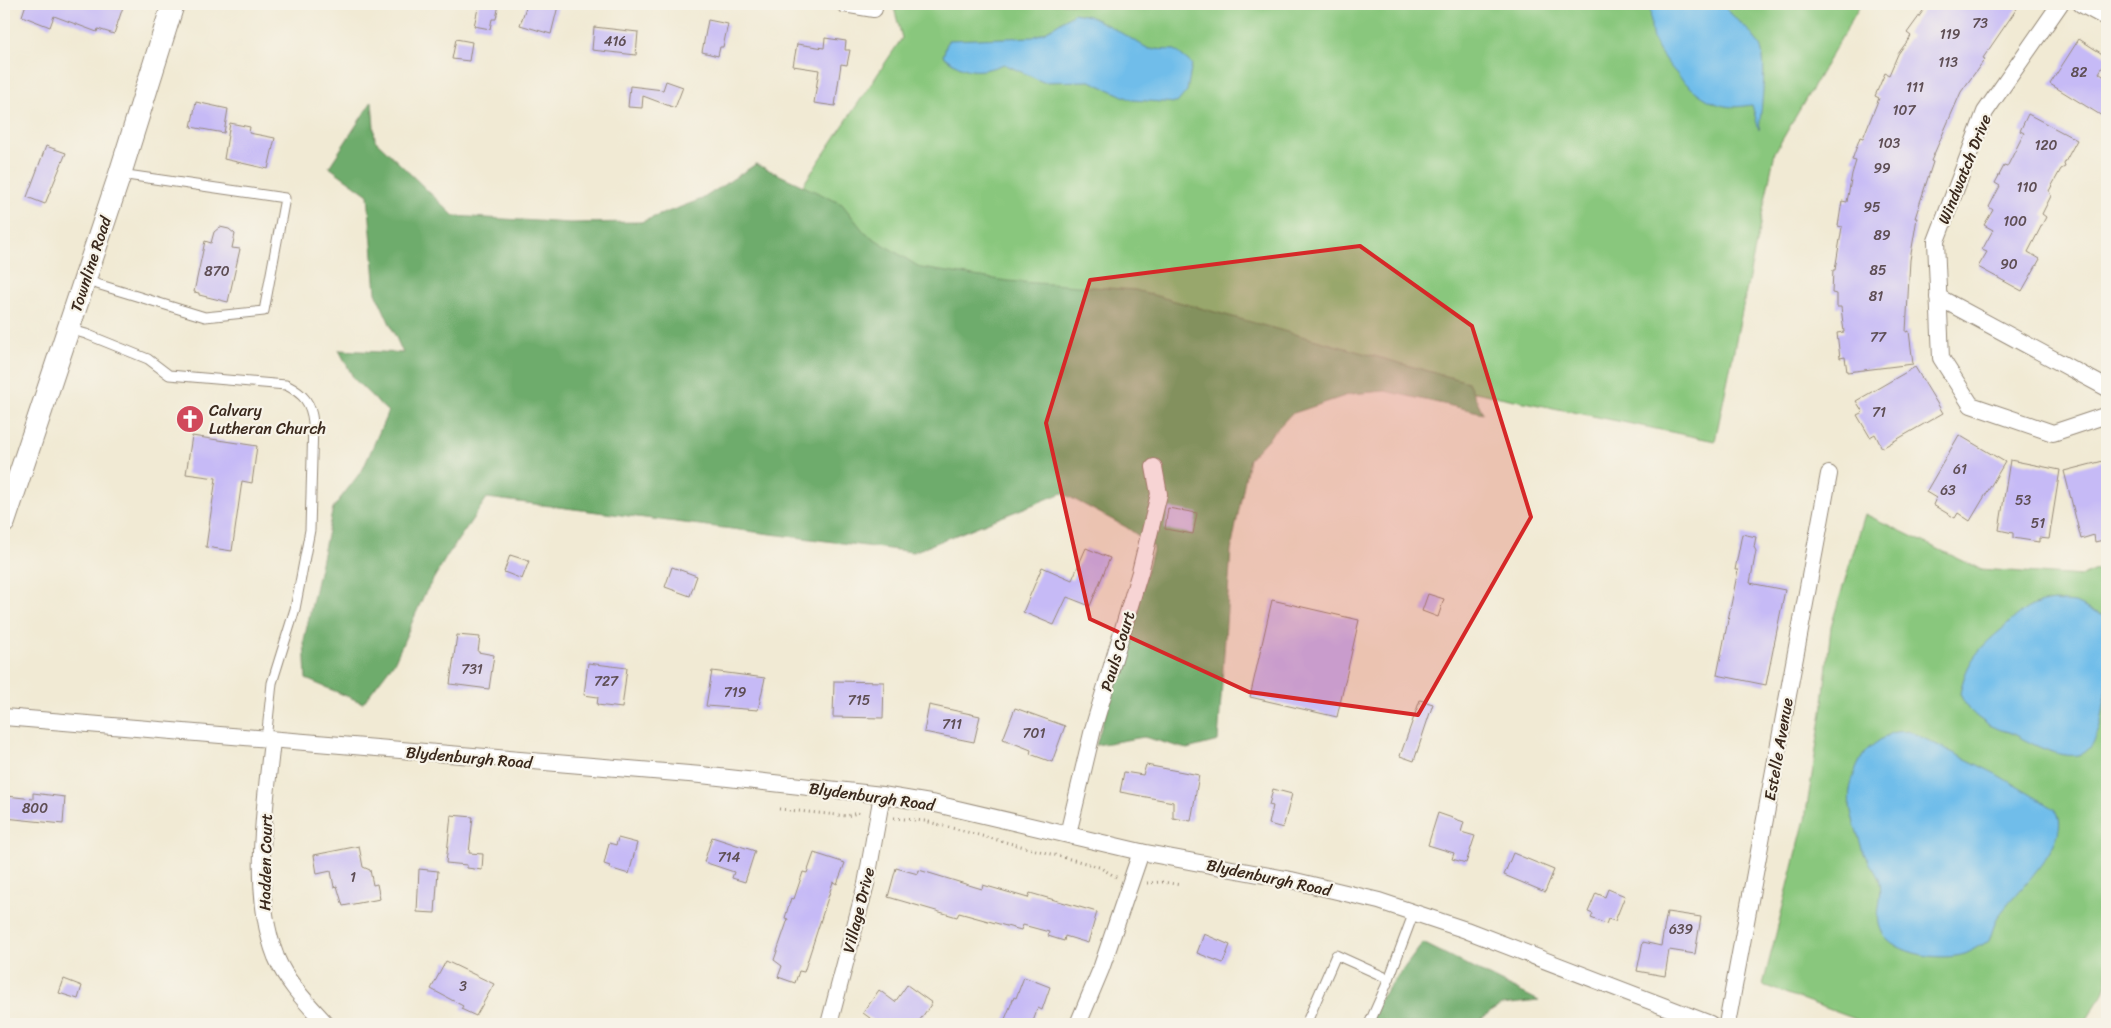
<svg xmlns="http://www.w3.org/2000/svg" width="2111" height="1028" font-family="Sriracha,sans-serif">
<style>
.green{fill:#89c77d;stroke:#62784e}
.forest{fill:#6eac6c;stroke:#546b45}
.water{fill:#70bdea;stroke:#567484}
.building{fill:#c6baf6}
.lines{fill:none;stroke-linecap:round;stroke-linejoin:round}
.lane-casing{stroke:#968a79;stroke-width:11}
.street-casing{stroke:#968a79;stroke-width:18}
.secondary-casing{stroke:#968a79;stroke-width:24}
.path{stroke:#968a79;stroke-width:3;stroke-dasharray:1 4;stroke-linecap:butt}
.lane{stroke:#fff;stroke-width:9}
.street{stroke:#fff;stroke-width:16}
.secondary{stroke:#fff;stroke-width:22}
.marked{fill:#d62828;fill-opacity:0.2;stroke:#d62828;stroke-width:4;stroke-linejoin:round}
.labels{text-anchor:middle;stroke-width:4.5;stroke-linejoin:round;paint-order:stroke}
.number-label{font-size:14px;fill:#5e4e54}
.street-label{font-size:16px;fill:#3b2a1e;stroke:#f7f3e8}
.poi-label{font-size:16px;fill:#3b2a1e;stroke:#f7f3e8;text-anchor:start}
</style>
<rect width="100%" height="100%" fill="#f7f3e8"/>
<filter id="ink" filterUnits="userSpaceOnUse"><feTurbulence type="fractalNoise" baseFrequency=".02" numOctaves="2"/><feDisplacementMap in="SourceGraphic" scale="10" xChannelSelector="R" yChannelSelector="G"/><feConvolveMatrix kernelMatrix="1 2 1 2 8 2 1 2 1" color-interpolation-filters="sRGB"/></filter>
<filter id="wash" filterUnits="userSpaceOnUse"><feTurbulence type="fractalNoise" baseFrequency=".0096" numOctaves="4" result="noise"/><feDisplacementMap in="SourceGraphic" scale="20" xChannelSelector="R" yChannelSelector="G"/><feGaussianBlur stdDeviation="1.12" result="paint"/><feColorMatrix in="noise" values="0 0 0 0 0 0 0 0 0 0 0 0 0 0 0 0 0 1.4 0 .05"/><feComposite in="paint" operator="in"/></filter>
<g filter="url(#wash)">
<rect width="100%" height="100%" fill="#f1ead4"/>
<g class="green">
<polygon points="893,4 1861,4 1775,152 1715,441 810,256 803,185 902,38"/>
<polygon points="1865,514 1980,569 2082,576 2107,565 2107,981 2102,995 2084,1024 1869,1024 1763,985 1805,819 1822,712 1831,626"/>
</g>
<g class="forest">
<polygon points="372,101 375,140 454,216 570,223 641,222 702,199 756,164 842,204 865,233 921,268 1007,281 1135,290 1468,382 1483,413 1385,391 1351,394 1291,414 1249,459 1231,550 1218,741 1187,749 1144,737 1096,745 1154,547 1126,527 1062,493 913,552 487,498 447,556 424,595 395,661 363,703 306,679 304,640 333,508 363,469 388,412 354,379 339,350 403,353 376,293 368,195 329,167"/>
<polygon points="1423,943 1539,1001 1501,1005 1473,1024 1361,1024"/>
</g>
<g class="water">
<path d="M1650,4H1721C1733,17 1751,30 1760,46C1768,63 1761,110 1759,130L1752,105C1743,106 1734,108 1725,106C1698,102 1663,63 1653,39C1650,29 1651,14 1650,4Z"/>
<path d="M1074,13L1089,16L1109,26L1149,49L1175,50L1192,64L1187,91L1177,103L1132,100L1090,81L1043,82L1004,64C978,74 965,73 943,56L948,40L1033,37L1047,31Z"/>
<path d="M2055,601L2075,603L2107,618C2107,649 2111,736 2084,753C2066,762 2031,744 2016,735C2009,731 2001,731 1994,727C1978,720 1967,710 1960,694C1966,660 1981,646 2007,625C2014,618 2023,610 2032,606C2039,603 2048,602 2055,601Z"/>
<path d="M1909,731L1996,774L2055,809C2077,838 2014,893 1999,916C1994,923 1992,933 1989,941C1981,945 1973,951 1965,954C1940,962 1885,954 1879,924C1876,908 1884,895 1879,879C1875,869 1866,860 1862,849C1859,837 1851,817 1850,805C1847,788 1856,765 1866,751C1868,748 1887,735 1891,733C1896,731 1904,732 1909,731Z"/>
</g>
<g id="blocks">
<g class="building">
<polygon points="26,4 124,4 114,34 98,29 97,32 54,16 50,27 22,16"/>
<polygon points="479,4 499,4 496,19 492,19 490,29 474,26"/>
<polygon points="527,4 558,6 551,34 520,25"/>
<polygon points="1928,4 2020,4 1983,58 1985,59 1961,92 1931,161 1933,162 1915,218 1917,218 1910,260 1906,332 1909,331 1913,364 1847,372 1845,357 1840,358 1837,333 1844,332 1841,307 1837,307 1837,294 1832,293 1833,270 1835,270 1842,227 1838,226 1842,201 1847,202 1852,174 1856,161 1852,160 1860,137 1863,138 1879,98 1875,96 1885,73 1889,75 1898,54 1911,36 1907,33"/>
<polygon points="708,20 728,24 723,47 720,47 718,56 702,52"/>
<polygon points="594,27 638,32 636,55 592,50"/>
<polygon points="825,38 846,41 845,50 850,50 847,65 841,64 835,106 814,103 819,70 793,66 797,44 824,48"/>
<polygon points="456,39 472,42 469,61 452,59"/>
<polygon points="2079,39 2107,57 2107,60 2099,73 2107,79 2107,119 2050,84"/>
<polygon points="666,81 683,87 675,108 643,96 642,108 628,107 630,86 663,90"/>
<polygon points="196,102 228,109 224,133 191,127"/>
<polygon points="2028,114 2077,140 2064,164 2065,167 2061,169 2049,191 2051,196 2042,214 2046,217 2028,252 2040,259 2022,291 1978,267 1987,252 1982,250 1993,230 1984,225 1993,210 1989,207 2000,186 1995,183 2004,166 2007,167 2024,133 2020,131"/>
<polygon points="230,123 250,127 249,133 275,138 268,169 224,159"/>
<polygon points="46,146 66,153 45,204 27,197"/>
<polygon points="220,227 229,229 235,234 232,248 240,249 228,302 199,295 199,293 194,292 205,241 211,243 214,232"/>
<polygon points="1915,367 1943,413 1882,448 1875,434 1870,437 1857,415 1863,412 1856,401"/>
<polygon points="1959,435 2005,462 1970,521 1958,513 1955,518 1933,505 1936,498 1926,492"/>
<polygon points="192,436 257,446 252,483 242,481 232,551 206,547 216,478 186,474"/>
<polygon points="2010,460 2060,470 2049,539 2039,538 2039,542 2013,538 2013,533 1999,530"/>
<polygon points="2107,460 2107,539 2095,542 2094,535 2081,539 2064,471"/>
<polygon points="1168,508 1197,513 1193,534 1165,529"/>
<polygon points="1742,534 1756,537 1754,547 1756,551 1750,583 1785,590 1766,685 1717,675 1738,570 1735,570"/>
<polygon points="1086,548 1110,558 1090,606 1067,597 1054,625 1023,612 1042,567 1072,580"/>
<polygon points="510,555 529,561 522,579 504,572"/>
<polygon points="672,567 697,576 690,596 665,587"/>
<polygon points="1428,594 1444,599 1438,617 1422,611"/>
<polygon points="1272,600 1359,620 1337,717 1250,697"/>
<polygon points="457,635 480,637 478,652 494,655 489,689 450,684"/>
<polygon points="588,663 627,668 622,708 597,705 598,697 584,695"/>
<polygon points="712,671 765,678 758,710 706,706"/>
<polygon points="834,681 884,682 883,718 833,717"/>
<polygon points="1420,700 1433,704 1414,761 1400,756"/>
<polygon points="929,705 980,716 974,742 924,732"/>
<polygon points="1015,708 1065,726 1052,762 1030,754 1031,750 1003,739"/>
<polygon points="1146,765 1199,775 1191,821 1173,818 1173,802 1120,792 1124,772 1143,775"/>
<polygon points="1273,789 1292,794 1283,828 1269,824 1273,806 1269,805"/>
<polygon points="33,793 65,797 63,824 5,818 7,796 33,799"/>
<polygon points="1438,813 1464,822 1461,832 1475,836 1466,863 1452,859 1454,853 1428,845"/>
<polygon points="451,815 473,817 469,853 483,854 482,870 467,868 467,865 446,863"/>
<polygon points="712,837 755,851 745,882 732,878 734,872 704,862"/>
<polygon points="618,838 637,843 629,874 609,868 610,866 604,864 609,843 616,845"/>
<polygon points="359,846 363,867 370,870 373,885 377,884 380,899 343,906 337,886 334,887 331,871 317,874 314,855"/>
<polygon points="814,853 845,863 837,884 833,882 804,972 799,971 795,983 778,977 782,966 774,960 788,919 785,918 791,898 794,899 803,872 807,873"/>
<polygon points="1513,853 1554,870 1545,892 1504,875"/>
<polygon points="896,868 918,874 919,870 982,889 983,885 1028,898 1030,893 1097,912 1088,943 1065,936 1064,941 1048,936 1049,932 1023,925 1021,930 959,913 957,917 888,897"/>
<polygon points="419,869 438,871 435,913 417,912"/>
<polygon points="1608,889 1625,896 1615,921 1608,919 1606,924 1591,918 1593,914 1588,912 1596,893 1605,897"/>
<polygon points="1667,912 1701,917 1695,954 1669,950 1665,976 1637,971 1643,942 1661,946"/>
<polygon points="1204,934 1230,945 1223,963 1197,953"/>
<polygon points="446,961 494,984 476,1016 461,1009 463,1006 431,989"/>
<polygon points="1024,977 1050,987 1042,1010 1038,1008 1032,1024 1003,1024 1014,997 1016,998"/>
<polygon points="64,979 82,986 78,999 59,993"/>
<polygon points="907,985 932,1003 917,1024 878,1024 863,1013 879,990 895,1002"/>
</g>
</g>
</g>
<g filter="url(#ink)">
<use href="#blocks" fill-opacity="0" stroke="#968a79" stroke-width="1"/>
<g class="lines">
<defs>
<g id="lane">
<polyline points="84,280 205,317 264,311 285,198 120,174"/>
<path d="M69,329L86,334L148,359L169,375L286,385C304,394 311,403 313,422L310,530L295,609L272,683L266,740"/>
<polyline points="1306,1024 1336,955 1389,979"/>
<polyline points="1369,1024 1389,979 1414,912"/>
</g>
<g id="street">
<polyline points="844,4 874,9"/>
<polyline points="2060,4 1985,112 1936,241 1941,358 1971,405 2053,433 2107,415"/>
<polyline points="2081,4 2107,18"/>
<polyline points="1938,297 2107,388"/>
<polyline points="4,717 701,775 882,795 936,804 1141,852 1291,880 1379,901 1466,930 1710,1024"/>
<path d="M272,741C265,807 251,894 276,957C287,983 307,1003 326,1024"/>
<polyline points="1068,834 1093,729 1140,572 1159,494 1154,467"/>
<polyline points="829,1024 866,884 882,795"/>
<polyline points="1078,1024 1101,969 1141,852"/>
<polyline points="1727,1024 1829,474"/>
</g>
<polyline id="secondary" points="4,522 120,174 173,4"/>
</defs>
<use href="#lane" class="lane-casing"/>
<use href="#street" class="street-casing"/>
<use href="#secondary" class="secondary-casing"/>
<g class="path">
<polyline points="779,809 847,816 857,813 863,814"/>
<polyline points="894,818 925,821 1089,864 1099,867 1116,877"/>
<polyline points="1147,883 1163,882 1181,885"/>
</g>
<use href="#lane" class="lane"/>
<use href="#street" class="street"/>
<use href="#secondary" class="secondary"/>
</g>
</g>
<path class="marked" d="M1360,246L1472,326L1531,517L1418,715L1249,692L1090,619L1046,423L1090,280Z"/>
<defs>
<symbol id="church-disc" viewBox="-11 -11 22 22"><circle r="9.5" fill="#d1495b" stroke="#f7f3e8"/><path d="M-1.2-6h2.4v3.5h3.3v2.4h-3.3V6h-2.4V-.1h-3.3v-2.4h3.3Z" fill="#fff"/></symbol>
</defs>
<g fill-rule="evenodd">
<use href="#church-disc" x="174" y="403" width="32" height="32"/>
</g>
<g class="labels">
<g class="number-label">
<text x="1980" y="28">73</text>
<text x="1950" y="39">119</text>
<text x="615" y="46">416</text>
<text x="1948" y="67">113</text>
<text x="2079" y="77">82</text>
<text x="1915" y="92">111</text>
<text x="1904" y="115">107</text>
<text x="1889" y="148">103</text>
<text x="2046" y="150">120</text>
<text x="1882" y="173">99</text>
<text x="2027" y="192">110</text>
<text x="1872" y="212">95</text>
<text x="2015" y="226">100</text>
<text x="1882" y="240">89</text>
<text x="2009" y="269">90</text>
<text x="1878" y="275">85</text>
<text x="217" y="276">870</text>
<text x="1876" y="301">81</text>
<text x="1878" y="342">77</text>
<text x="1879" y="417">71</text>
<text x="1960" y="474">61</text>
<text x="1948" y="495">63</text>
<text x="2023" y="505">53</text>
<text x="2038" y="528">51</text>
<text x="472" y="674">731</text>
<text x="606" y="686">727</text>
<text x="735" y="697">719</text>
<text x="859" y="705">715</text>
<text x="952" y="729">711</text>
<text x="1034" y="738">701</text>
<text x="35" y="813">800</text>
<text x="729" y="862">714</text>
<text x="353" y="882">1</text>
<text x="1681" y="934">639</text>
<text x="463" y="991">3</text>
</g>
<g class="street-label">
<text transform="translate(1964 169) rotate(-68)" y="6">Windwatch Drive</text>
<text transform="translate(90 264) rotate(-72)" y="6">Townline Road</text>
<text transform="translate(1117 651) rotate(-73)" y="6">Pauls Court</text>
<text transform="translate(1778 749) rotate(-80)" y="6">Estelle Avenue</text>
<text transform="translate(469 757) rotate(5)" y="6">Blydenburgh Road</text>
<text transform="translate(872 796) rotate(8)" y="6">Blydenburgh Road</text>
<text transform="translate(265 862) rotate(-89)" y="6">Hadden Court</text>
<text transform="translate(1269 877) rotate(12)" y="6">Blydenburgh Road</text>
<text transform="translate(858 910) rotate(-76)" y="6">Village Drive</text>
</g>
<g class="poi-label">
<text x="209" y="416">Calvary<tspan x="209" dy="18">Lutheran Church</tspan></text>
</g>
</g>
<rect width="2111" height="1028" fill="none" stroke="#f7f3e8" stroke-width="20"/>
</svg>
